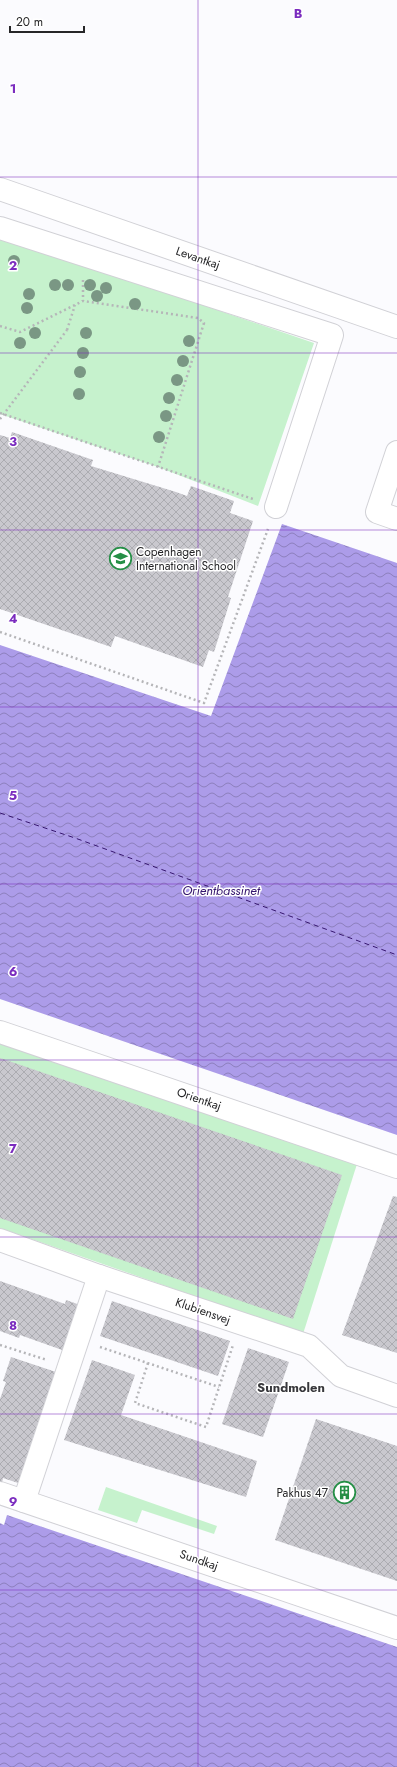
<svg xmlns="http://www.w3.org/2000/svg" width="397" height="1767" font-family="Jost,sans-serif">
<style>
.green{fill:#c6f2cd}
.water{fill:url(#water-waves)}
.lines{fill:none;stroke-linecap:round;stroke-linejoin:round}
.ferry{stroke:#36166f;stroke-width:1;stroke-dasharray:5 4;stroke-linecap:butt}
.building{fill:url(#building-cross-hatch)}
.minor-casing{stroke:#d1d1d6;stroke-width:24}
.path{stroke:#b5b5b8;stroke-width:2.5;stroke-dasharray:2 3;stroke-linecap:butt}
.minor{stroke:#fff;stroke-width:22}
.path-bridge{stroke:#b5b5b8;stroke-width:2.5;stroke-dasharray:2 3;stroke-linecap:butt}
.tree{fill:#7a9784}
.grid{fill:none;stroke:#7b2cbf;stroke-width:1;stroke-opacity:0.55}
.labels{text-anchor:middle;stroke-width:3;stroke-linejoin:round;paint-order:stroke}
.street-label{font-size:12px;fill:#262628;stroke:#fff}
.poi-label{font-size:12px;fill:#262628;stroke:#fff;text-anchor:start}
.water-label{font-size:13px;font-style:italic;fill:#36166f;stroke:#fff}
.neighbourhood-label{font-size:13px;font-weight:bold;fill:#38383c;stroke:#fff}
.grid-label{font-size:13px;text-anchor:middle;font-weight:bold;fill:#7b2cbf;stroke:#fff;stroke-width:3;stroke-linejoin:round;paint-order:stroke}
</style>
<defs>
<pattern id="water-waves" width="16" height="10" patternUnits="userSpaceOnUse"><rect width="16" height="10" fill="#ac9ce9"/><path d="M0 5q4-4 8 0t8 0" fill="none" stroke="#8c7fbd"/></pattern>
<pattern id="building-cross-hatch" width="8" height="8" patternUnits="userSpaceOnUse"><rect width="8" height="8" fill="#c9c8ce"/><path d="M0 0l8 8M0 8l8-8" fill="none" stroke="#acacb1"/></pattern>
</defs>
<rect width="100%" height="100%" fill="#fbfbfe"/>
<g class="green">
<polygon points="0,236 314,343 258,506 158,467 0,414"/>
<polygon points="0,1043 357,1164 303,1334 0,1228"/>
<polygon points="106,1487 217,1526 214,1534 142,1510 137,1523 98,1510"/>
</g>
<g class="water">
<polygon points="282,524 397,563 397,1135 0,999 0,645 211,716"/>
<polygon points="7,1515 397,1647 397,1767 0,1767 0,1523 4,1525"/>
</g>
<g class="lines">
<polyline class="ferry" points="0,813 75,838 397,955"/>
</g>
<g class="building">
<polygon points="12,432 93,460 91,466 176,492 187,496 191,486 234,501 230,513 253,521 228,597 231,598 214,652 209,650 203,667 115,636 111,647 0,609 0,435 10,438"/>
<polygon points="0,1058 342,1175 293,1319 0,1218"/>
<polygon points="393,1196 397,1197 397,1353 342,1335"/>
<polygon points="0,1281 65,1304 66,1300 83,1306 65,1351 20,1335 19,1338 0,1331"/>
<polygon points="112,1301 230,1341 218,1376 100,1336"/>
<polygon points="248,1348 289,1362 263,1437 222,1424"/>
<polygon points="11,1357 56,1372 51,1384 54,1385 49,1400 46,1400 42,1411 45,1412 39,1428 37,1427 32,1440 35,1441 21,1484 3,1478 2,1483 0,1482 0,1399 6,1382 3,1381"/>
<polygon points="92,1360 135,1375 121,1415 257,1461 246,1497 64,1440"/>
<polygon points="316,1419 397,1446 397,1581 275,1540"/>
</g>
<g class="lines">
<defs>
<g id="minor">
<polyline points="0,189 397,327"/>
<polyline points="0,228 332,335 276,507"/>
<polyline points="397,452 377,512 397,519"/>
<polyline points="0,1032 397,1167"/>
<polyline points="0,1240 99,1276 309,1346 341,1376 397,1396"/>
<polyline points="0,1493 397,1628"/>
<polyline points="24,1501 99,1276"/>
</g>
</defs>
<use href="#minor" class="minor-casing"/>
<g class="path">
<polyline points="83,280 83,301"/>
<polyline points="0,326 20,332 83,301 198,318 204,323 158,467"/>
<polyline points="67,330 75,305"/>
<polyline points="0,413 253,499"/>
<polyline points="0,632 204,703 268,529"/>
<polyline points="0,1345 47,1360"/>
<polyline points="100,1347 219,1387"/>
<polyline points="148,1363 135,1403 206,1427 233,1345"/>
</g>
<use href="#minor" class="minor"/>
<polyline class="path-bridge" points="0,419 67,330"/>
</g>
<g class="tree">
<circle cx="14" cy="261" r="6"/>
<circle cx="55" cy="285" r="6"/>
<circle cx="68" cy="285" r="6"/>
<circle cx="90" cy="285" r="6"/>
<circle cx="106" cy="288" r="6"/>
<circle cx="29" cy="294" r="6"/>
<circle cx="97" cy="296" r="6"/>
<circle cx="135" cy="304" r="6"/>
<circle cx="27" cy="308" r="6"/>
<circle cx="35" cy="333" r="6"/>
<circle cx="86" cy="333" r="6"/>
<circle cx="189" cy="341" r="6"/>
<circle cx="20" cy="343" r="6"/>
<circle cx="83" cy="353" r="6"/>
<circle cx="183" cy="361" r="6"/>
<circle cx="80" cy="372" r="6"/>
<circle cx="177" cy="380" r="6"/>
<circle cx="79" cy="394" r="6"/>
<circle cx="169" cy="398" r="6"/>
<circle cx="166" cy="416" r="6"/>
<circle cx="159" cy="437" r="6"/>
</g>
<path class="grid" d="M198,0V1767M0,177H397M0,353H397M0,530H397M0,707H397M0,884H397M0,1060H397M0,1237H397M0,1414H397M0,1590H397"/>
<defs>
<symbol id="school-ring" viewBox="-11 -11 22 22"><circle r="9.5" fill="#fff" stroke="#258f46" stroke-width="1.5"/><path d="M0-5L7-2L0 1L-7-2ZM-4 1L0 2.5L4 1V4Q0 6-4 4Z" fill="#258f46"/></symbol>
<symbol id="building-ring" viewBox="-11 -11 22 22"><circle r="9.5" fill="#fff" stroke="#258f46" stroke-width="1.5"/><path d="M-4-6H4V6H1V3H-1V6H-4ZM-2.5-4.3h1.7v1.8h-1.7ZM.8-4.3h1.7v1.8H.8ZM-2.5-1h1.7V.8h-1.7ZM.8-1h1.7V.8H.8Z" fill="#258f46"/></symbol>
</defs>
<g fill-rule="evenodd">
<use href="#school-ring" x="108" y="546" width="25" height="25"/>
<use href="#building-ring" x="332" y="1480" width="25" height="25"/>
</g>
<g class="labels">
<g class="street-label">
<text transform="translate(198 258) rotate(19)" y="4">Levantkaj</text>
<text transform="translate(199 1099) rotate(19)" y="4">Orientkaj</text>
<text transform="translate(203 1311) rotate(19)" y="4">Klubiensvej</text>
<text transform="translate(199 1560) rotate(19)" y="4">Sundkaj</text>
</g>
<g class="poi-label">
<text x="136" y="556">Copenhagen<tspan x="136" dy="14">International School</tspan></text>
<text x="328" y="1497" text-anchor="end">Pakhus 47</text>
</g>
<g class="water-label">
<text x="221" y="895">Orientbassinet</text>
</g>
<g class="neighbourhood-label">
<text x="291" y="1392">Sundmolen</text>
</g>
</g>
<g class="grid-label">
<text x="298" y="18">B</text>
<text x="13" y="93">1</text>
<text x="13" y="270">2</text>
<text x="13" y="446">3</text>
<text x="13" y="623">4</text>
<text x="13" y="800">5</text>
<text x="13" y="976">6</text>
<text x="13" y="1153">7</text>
<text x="13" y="1330">8</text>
<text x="13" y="1506">9</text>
</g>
<path d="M10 26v6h74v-6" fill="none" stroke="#262628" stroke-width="2"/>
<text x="16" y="26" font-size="12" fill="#262628" stroke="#ffffff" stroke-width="3" paint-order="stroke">20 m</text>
</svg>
